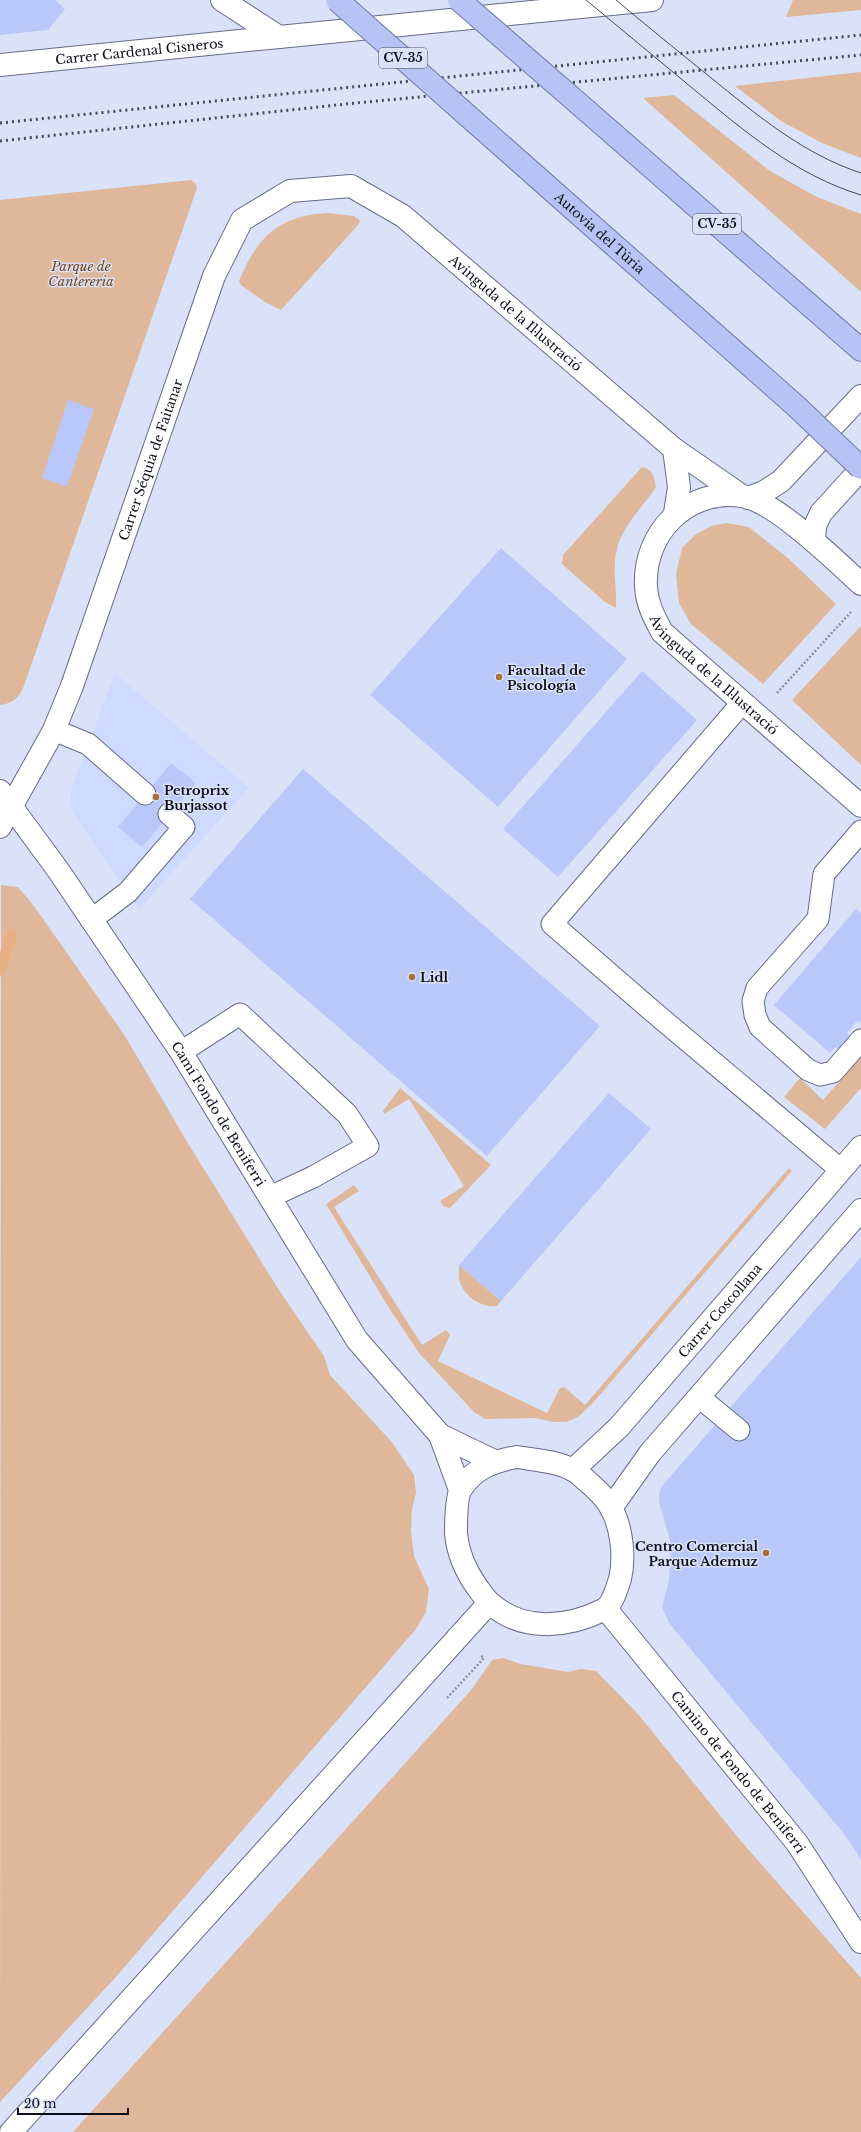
<svg xmlns="http://www.w3.org/2000/svg" width="861" height="2132" font-family="'Libre Baskerville',serif">
<style>
.built{fill:#cedaff}
.green{fill:#dfb89b}
.lines{fill:none;stroke-linecap:round;stroke-linejoin:round}
.stream{stroke:#e9b085;stroke-width:11}
.building{fill:#b9c8f8}
.service-casing{stroke:#646c87;stroke-width:23}
.minor-casing{stroke:#646c87;stroke-width:24}
.trunk-casing{stroke:#6e7aa5;stroke-width:24}
.path{stroke:#8b90a3;stroke-width:2.5;stroke-dasharray:2 2;stroke-linecap:butt}
.service{stroke:#fff;stroke-width:21}
.minor{stroke:#fff;stroke-width:22}
.trunk{stroke:#b6c3f4;stroke-width:22}
.tram{stroke:#464a58;stroke-width:1}
.rail{stroke:#464a58;stroke-width:3;stroke-dasharray:2 4;stroke-linecap:butt}
.trunk-bridge-casing{stroke:#6e7aa5;stroke-width:24;stroke-linecap:butt}
.trunk-bridge{stroke:#b6c3f4;stroke-width:22}
.poi-dot{fill:#ae6d37;stroke:#dae2fa;stroke-width:1.5}
.labels{text-anchor:middle;stroke-width:3;stroke-linejoin:round;paint-order:stroke}
.shield{fill:#dae2fa;stroke:#4a4e5c;stroke-width:1}
.shield-label{font-size:12px;font-weight:bold;fill:#0c0e18}
.street-label{font-size:13px;fill:#0c0e18;stroke:#dae2fa}
.park-label{font-size:13px;font-style:italic;fill:#7a4515;stroke:#dae2fa}
.poi-label{font-size:13px;font-weight:bold;fill:#0c0e18;stroke:#dae2fa;text-anchor:start}
</style>
<rect width="100%" height="100%" fill="#dae2fa"/>
<polygon class="built" points="115,673 249,788 139,909 74,814 71,804 71,790"/>
<g class="green">
<polygon points="793,0 861,0 861,10 786,17"/>
<polygon points="861,72 861,158 822,143 781,121 735,86"/>
<polygon points="674,95 770,171 817,197 861,214 861,292 643,98"/>
<path d="M191,180L196,184L197,188L25,683C21,695 14,704 0,705V200Z"/>
<path d="M328,213L354,216L360,220L359,224L281,310L265,302L241,285L239,281C257,237 279,215 328,213Z"/>
<path d="M642,467C653,469 654,477 656,487C643,507 622,526 617,549C612,569 617,588 616,608L605,602L562,564L563,555Z"/>
<polygon points="727,523 749,527 789,559 836,604 763,684 691,624 679,603 676,574 682,548 695,535 711,526"/>
<polygon points="860,627 861,627 861,765 792,700"/>
<polygon points="1,885 18,887 34,906 125,1036 189,1145 277,1287 324,1356 330,1375 391,1441 414,1475 416,1493 412,1509 411,1531 414,1556 429,1589 426,1612 416,1629 115,1978 0,2102"/>
<polygon points="861,1057 861,1088 825,1129 784,1097 800,1078 823,1100"/>
<polygon points="400,1088 491,1165 450,1208 444,1207 440,1201 464,1186 409,1099 384,1114 383,1111"/>
<polygon points="789,1168 792,1171 592,1404 578,1417 566,1422 554,1422 536,1418 485,1419 474,1412 419,1353 389,1308 326,1204 354,1185 359,1191 334,1207 422,1345 446,1330 450,1335 438,1361 547,1413 560,1388 564,1387 585,1405"/>
<path d="M459,1265L501,1301L497,1306C484,1308 468,1299 462,1287C458,1281 459,1272 459,1265Z"/>
<polygon points="503,1658 521,1664 568,1672 581,1669 596,1671 638,1714 740,1840 861,1978 861,2132 73,2132 472,1689 492,1660"/>
</g>
<g class="lines">
<polyline class="stream" points="0,970 12,934"/>
</g>
<g class="building">
<polygon points="0,0 55,0 65,9 48,30 0,35"/>
<polygon points="68,400 94,409 67,487 42,478"/>
<polygon points="501,548 627,659 498,807 370,695"/>
<polygon points="642,671 697,720 558,877 503,829"/>
<polygon points="171,763 196,783 142,847 118,827"/>
<polygon points="303,769 600,1026 487,1156 190,899"/>
<polygon points="856,909 861,913 861,1023 857,1021 847,1033 853,1039 841,1052 835,1047 830,1053 774,1005"/>
<polygon points="609,1093 651,1129 501,1301 459,1265"/>
<polygon points="861,1257 861,1860 845,1835 669,1623 662,1607 669,1581 671,1544 659,1502 659,1493 662,1486"/>
</g>
<g class="lines">
<defs>
<g id="service">
<polyline points="742,703 552,924 650,1009 841,1170"/>
<polyline points="54,730 88,744 145,794"/>
<polyline points="861,831 824,874 818,919 757,988 753,1001 755,1015 760,1027 808,1070 820,1075 833,1072 861,1040"/>
<polyline points="91,920 128,892 184,827 169,814"/>
<polyline points="181,1052 240,1014 347,1114 368,1146 313,1177 270,1197"/>
<polyline points="699,1397 739,1430"/>
</g>
<g id="minor">
<polyline points="222,0 279,37 652,0"/>
<path id="s1" d="M0,65L279,37"/>
<polyline points="674,449 679,487 675,513"/>
<polyline points="748,498 764,492 781,481 861,396"/>
<polyline points="814,541 815,526 821,513 861,469"/>
<path id="s2" d="M861,584C836,561 775,501 742,496C687,488 643,533 646,587C647,604 654,617 662,632L861,806"/>
<path id="s3" d="M0,791L58,870L181,1052L357,1340L440,1435L460,1490"/>
<path id="s4" d="M0,827L54,730L72,686L214,276L242,220L290,191L351,186L403,216L674,449L742,496"/>
<polyline points="440,1435 494,1461"/>
<path d="M517,1457C535,1460 556,1461 573,1470C578,1472 583,1478 587,1481C595,1488 606,1498 611,1508C622,1527 625,1558 620,1579C617,1588 612,1606 603,1610C567,1628 522,1632 490,1603C485,1599 481,1592 477,1587C465,1570 458,1554 456,1534C456,1524 456,1497 461,1489C474,1468 494,1461 517,1457Z"/>
<path id="s5" d="M573,1470L619,1427L861,1147"/>
<polyline points="611,1508 650,1453 861,1210"/>
<path id="s6" d="M606,1609L797,1843L861,1942"/>
<polyline points="11,2132 489,1603"/>
</g>
<g id="trunk">
<polyline points="579,104 861,350"/>
<path id="s7" d="M468,116L797,407"/>
</g>
</defs>
<use href="#service" class="service-casing"/>
<use href="#minor" class="minor-casing"/>
<use href="#trunk" class="trunk-casing"/>
<g class="path">
<polyline points="777,693 851,612"/>
<polyline points="447,1698 484,1658 481,1656"/>
</g>
<use href="#service" class="service"/>
<use href="#minor" class="minor"/>
<use href="#trunk" class="trunk"/>
<g class="tram">
<path d="M586,0C621,29 656,58 691,87C743,130 795,175 861,195"/>
<path d="M616,0C647,26 679,52 710,77C757,115 803,154 861,173"/>
</g>
<g class="rail">
<polyline points="0,123 861,35"/>
<polyline points="0,141 356,103 861,55"/>
</g>
<defs>
<g id="trunk-bridge">
<polyline points="337,0 468,116"/>
<polyline points="459,0 579,104"/>
<polyline points="797,407 861,468"/>
</g>
</defs>
<use href="#trunk-bridge" class="trunk-bridge-casing"/>
<use href="#trunk-bridge" class="trunk-bridge"/>
</g>
<g class="poi-dot">
<circle cx="499" cy="677" r="4"/>
<circle cx="156" cy="797" r="4"/>
<circle cx="412" cy="977" r="4"/>
<circle cx="766" cy="1553" r="4"/>
</g>
<g class="labels">
<g class="shield">
<rect x="379" y="48" width="48" height="20" rx="3"/>
<rect x="693" y="214" width="48" height="20" rx="3"/>
</g>
<g class="shield-label">
<text x="403" y="62">CV-35</text>
<text x="717" y="228">CV-35</text>
</g>
<g class="street-label">
<text dy="5" stroke="none"><textPath href="#s1" startOffset="140">Carrer Cardenal Cisneros</textPath></text>
<text dy="5" stroke="none"><textPath href="#s7" startOffset="176">Autovia del Túria</textPath></text>
<text dy="5" stroke="none"><textPath href="#s4" startOffset="981">Avinguda de la Il·lustració</textPath></text>
<text dy="5" stroke="none"><textPath href="#s4" startOffset="398">Carrer Séquia de Faitanar</textPath></text>
<text dy="5" stroke="none"><textPath href="#s2" startOffset="416">Avinguda de la Il·lustració</textPath></text>
<text dy="5" stroke="none"><textPath href="#s3" startOffset="390">Camí Fondo de Beniferri</textPath></text>
<text dy="5" stroke="none"><textPath href="#s5" startOffset="217">Carrer Coscollana</textPath></text>
<text dy="5" stroke="none"><textPath href="#s6" startOffset="210">Camino de Fondo de Beniferri</textPath></text>
</g>
<g class="park-label">
<text x="81" y="271">Parque de<tspan x="81" dy="15">Cantereria</tspan></text>
</g>
<g class="poi-label">
<text x="507" y="675">Facultad de<tspan x="507" dy="15">Psicología</tspan></text>
<text x="164" y="795">Petroprix<tspan x="164" dy="15">Burjassot</tspan></text>
<text x="420" y="982">Lidl</text>
<text x="758" y="1551" text-anchor="end">Centro Comercial<tspan x="758" dy="15">Parque Ademuz</tspan></text>
</g>
</g>
<path d="M18 2108v6h110v-6" fill="none" stroke="#0c0e18" stroke-width="2"/>
<text x="24" y="2108" font-size="12" fill="#0c0e18" stroke="#dae2fa" stroke-width="3" paint-order="stroke">20 m</text>
</svg>
